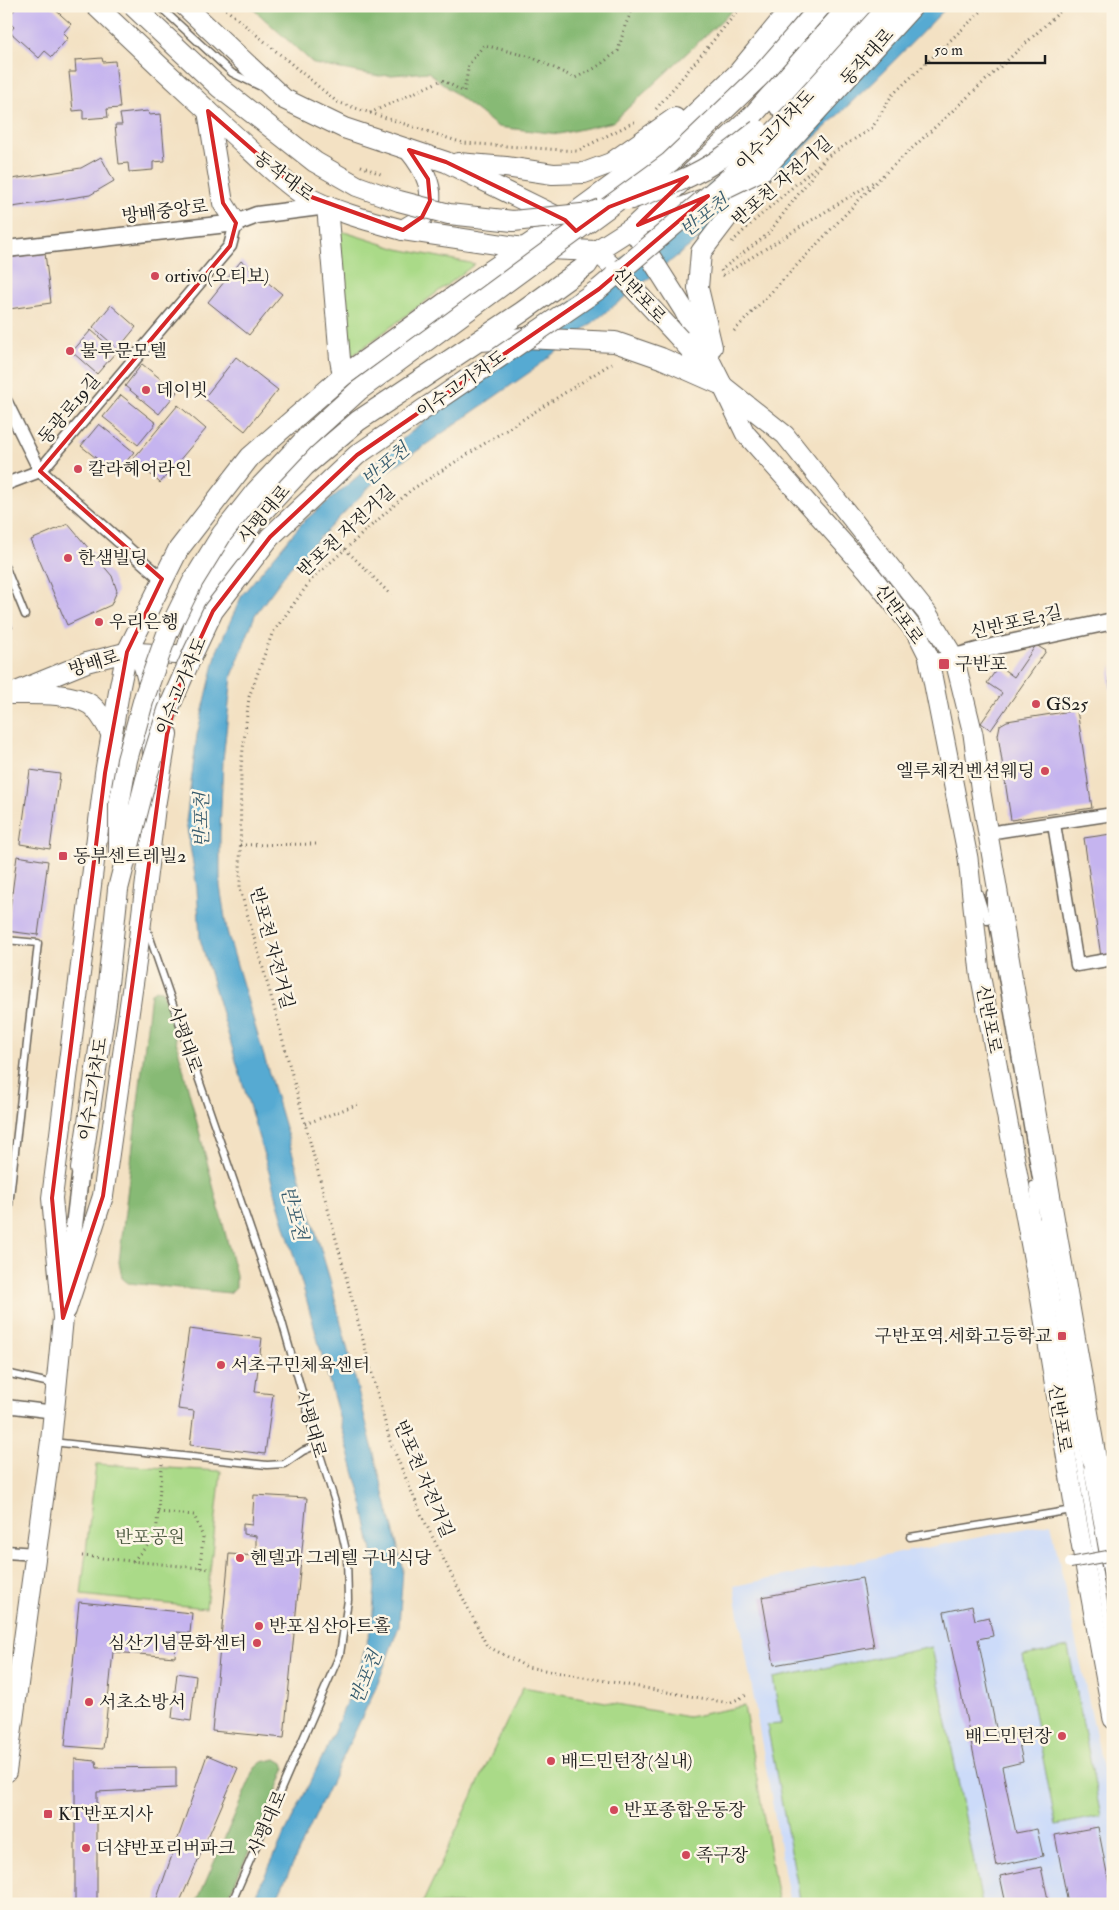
<svg xmlns="http://www.w3.org/2000/svg" width="1119" height="1910" font-family="'IM FELL Double Pica','Noto Serif KR',serif">
<style>
.built{fill:#ccdbf9}
.green{fill:#aada88;stroke:#637b52}
.forest{fill:#87ba74;stroke:#526b48}
.water{fill:#57aad2;stroke:#3a6377}
.building{fill:#c5b4ef}
.lines{fill:none;stroke-linecap:round;stroke-linejoin:round}
.service-casing{stroke:#676156;stroke-width:9}
.minor-casing{stroke:#676156;stroke-width:15}
.tertiary-casing{stroke:#676156;stroke-width:19}
.secondary-casing{stroke:#676156;stroke-width:21}
.primary-casing{stroke:#676156;stroke-width:22}
.path{stroke:#676156;stroke-width:3;stroke-dasharray:1 4;stroke-linecap:butt}
.service{stroke:#fff;stroke-width:6}
.minor{stroke:#fff;stroke-width:12}
.tertiary{stroke:#fff;stroke-width:16}
.secondary{stroke:#fff;stroke-width:19}
.primary{stroke:#fff;stroke-width:20}
.pedestrian-bridge-casing{stroke:#676156;stroke-width:12;stroke-linecap:butt}
.secondary-bridge-casing{stroke:#676156;stroke-width:21;stroke-linecap:butt}
.primary-bridge-casing{stroke:#676156;stroke-width:22;stroke-linecap:butt}
.pedestrian-bridge{stroke:#fff;stroke-width:10}
.secondary-bridge{stroke:#fff;stroke-width:19}
.primary-bridge{stroke:#fff;stroke-width:20}
.marked{fill:none;stroke:#d62828;stroke-width:4;stroke-linejoin:round}
.poi-dot{fill:#d1495b;stroke:#fcf5e5;stroke-width:2}
.labels{text-anchor:middle;stroke-width:5;stroke-linejoin:round;paint-order:stroke}
.street-label{font-size:18px;fill:#1c1c1c;stroke:#fcf5e5}
.poi-label{font-size:18px;fill:#1c1c1c;stroke:#fcf5e5;text-anchor:start}
.park-label{font-size:18px;fill:#47553c;stroke:#fcf5e5}
.water-label{font-size:19px;font-style:italic;fill:#375c6e;stroke:#fcf5e5}
</style>
<rect width="100%" height="100%" fill="#fcf5e5"/>
<filter id="ink" filterUnits="userSpaceOnUse"><feTurbulence type="fractalNoise" baseFrequency=".02" numOctaves="2"/><feDisplacementMap in="SourceGraphic" scale="10" xChannelSelector="R" yChannelSelector="G"/><feConvolveMatrix kernelMatrix="1 2 1 2 8 2 1 2 1" color-interpolation-filters="sRGB"/></filter>
<filter id="wash" filterUnits="userSpaceOnUse"><feTurbulence type="fractalNoise" baseFrequency=".0096" numOctaves="4" result="noise"/><feDisplacementMap in="SourceGraphic" scale="20" xChannelSelector="R" yChannelSelector="G"/><feGaussianBlur stdDeviation="1.12" result="paint"/><feColorMatrix in="noise" values="0 0 0 0 0 0 0 0 0 0 0 0 0 0 0 0 0 1.4 0 .05"/><feComposite in="paint" operator="in"/></filter>
<g filter="url(#wash)">
<rect width="100%" height="100%" fill="#f3e1c3"/>
<polygon class="built" points="1051,1523 1113,1816 1113,1904 790,1904 734,1586"/>
<g class="green">
<polygon points="338,230 398,249 475,264 348,359"/>
<polygon points="96,1464 221,1471 206,1608 81,1595"/>
<polygon points="932,1647 982,1904 801,1904 767,1725 781,1724 773,1678"/>
<polygon points="1068,1647 1101,1816 1056,1825 1023,1656"/>
<polygon points="523,1687 688,1717 744,1706 779,1904 422,1904"/>
</g>
<g class="forest">
<polygon points="250,6 737,6 613,122 559,134 498,127 428,72 379,76 314,64"/>
<polygon points="156,990 162,991 165,998 236,1275 236,1287 230,1293 128,1283 122,1278 119,1262 151,993"/>
<polygon points="276,1759 283,1763 285,1769 280,1783 225,1904 196,1904 255,1768 262,1762"/>
</g>
<polygon class="water" points="918,6 948,6 878,77 752,197 530,372 378,478 289,569 255,615 232,676 223,760 220,831 220,886 227,931 330,1280 403,1568 399,1626 378,1683 274,1904 251,1904 329,1743 357,1678 372,1624 376,1572 361,1496 305,1294 200,939 197,888 186,822 197,735 217,651 242,595 303,522 405,437 525,342"/>
<g id="blocks">
<g class="building">
<polygon points="18,6 51,6 71,24 63,33 68,38 52,57 45,51 39,58 10,32 14,27 6,19"/>
<polygon points="102,58 103,62 115,61 120,108 107,109 108,117 83,119 83,110 73,111 69,72 76,72 75,60"/>
<polygon points="148,111 149,115 161,114 165,161 153,162 153,170 129,172 128,163 119,164 115,125 122,125 120,114"/>
<polygon points="101,157 114,181 90,195 6,208 6,180 81,168"/>
<polygon points="45,253 51,303 9,309 6,288 6,258"/>
<polygon points="241,261 282,294 249,335 208,302"/>
<polygon points="111,305 136,327 118,349 93,327"/>
<polygon points="91,330 116,352 97,374 72,352"/>
<polygon points="236,357 278,390 245,431 204,398"/>
<polygon points="142,364 177,392 159,414 125,386"/>
<polygon points="121,395 156,423 138,445 103,417"/>
<polygon points="178,405 206,429 160,483 133,459"/>
<polygon points="99,424 134,452 116,474 81,446"/>
<polygon points="68,524 112,576 117,591 111,605 67,625 31,540"/>
<polygon points="6,611 13,628 6,631"/>
<polygon points="1036,645 1046,651 991,730 981,723 1002,693 987,683 999,666 1014,677"/>
<polygon points="1112,664 1113,701 1112,701 1109,679"/>
<polygon points="1077,710 1092,808 1011,820 998,735 1000,725 1007,721"/>
<polygon points="30,770 60,774 50,849 20,844"/>
<polygon points="1111,834 1113,845 1113,956 1101,957 1084,838"/>
<polygon points="17,856 48,861 38,935 7,931"/>
<polygon points="189,1329 262,1338 255,1392 273,1394 265,1454 190,1445 194,1411 178,1409"/>
<polygon points="254,1495 307,1498 284,1738 212,1731 229,1554 256,1556 256,1536 243,1534 243,1524 252,1525"/>
<polygon points="862,1578 874,1647 774,1665 762,1597"/>
<polygon points="79,1602 192,1613 190,1633 177,1632 175,1657 113,1652 103,1749 65,1746"/>
<polygon points="972,1606 975,1620 989,1617 993,1636 978,1639 998,1738 1017,1734 1023,1762 1002,1767 1016,1833 1037,1829 1043,1856 997,1866 944,1612"/>
<polygon points="177,1673 196,1676 191,1721 172,1718"/>
<polygon points="207,1755 238,1768 179,1904 155,1904"/>
<polygon points="75,1759 96,1761 97,1768 176,1767 176,1788 97,1792 97,1904 75,1904"/>
<polygon points="1098,1827 1113,1904 1068,1904 1055,1835"/>
<polygon points="1041,1867 1049,1904 1006,1904 1000,1876"/>
</g>
</g>
</g>
<g filter="url(#ink)">
<use href="#blocks" fill-opacity="0" stroke="#676156" stroke-width="1"/>
<g class="lines">
<defs>
<g id="service">
<polyline points="159,6 232,73 259,86"/>
<polyline points="6,568 25,615"/>
<polyline points="979,893 988,921"/>
<polyline points="990,893 990,906 1058,1309"/>
<polyline points="147,929 281,1318 317,1445 335,1502 347,1555 348,1600 340,1654 231,1904"/>
<polyline points="6,940 38,943 6,1233"/>
<polyline points="1033,1185 1037,1225"/>
<polyline points="1038,1221 1113,1654"/>
<polyline points="1058,1305 1085,1460 1091,1474"/>
<polyline points="6,1373 54,1384"/>
<polyline points="52,1442 267,1465 284,1464 303,1451 317,1445"/>
<polyline points="1087,1469 1113,1608"/>
<polyline points="910,1537 1072,1510"/>
</g>
<g id="minor">
<polyline points="6,402 40,471 162,579"/>
<polyline points="6,484 40,471 230,246 236,223"/>
<polyline points="1054,824 1077,965 1113,959"/>
<polyline points="988,833 1113,814"/>
<polyline points="6,1406 55,1412"/>
<polyline points="6,1552 36,1554"/>
</g>
<g id="tertiary">
<polyline points="6,249 236,223 257,215 327,206"/>
<polyline points="929,664 996,646 1113,621"/>
<polyline points="66,1291 81,1169"/>
</g>
<g id="secondary">
<polyline points="596,251 616,270"/>
<polyline points="680,339 722,385 785,435 927,613 954,657 973,734 981,793 1020,1021 1113,1553"/>
<polyline points="722,385 745,433 867,570 918,635 928,655 968,858 980,973 1039,1289 1075,1510 1113,1719"/>
<polyline points="10,694 88,662 127,652 185,655"/>
</g>
<g id="primary">
<path d="M96,6C141,49 187,92 233,134C255,154 277,177 302,194C328,210 373,222 403,230L523,248L596,251L632,228L701,200"/>
<polyline points="185,6 284,99 344,128 446,162 564,220"/>
<polyline points="779,106 870,6"/>
<polyline points="208,111 223,203 236,223"/>
<polyline points="458,163 506,167 553,174 584,173 611,163 675,118"/>
<polyline points="327,206 340,359 343,376"/>
<path d="M403,230C408,226 418,222 422,217C441,196 423,167 409,150"/>
<polyline points="480,341 524,338 615,342 661,358 722,385"/>
<polyline points="712,347 698,288 701,252 764,169"/>
<polyline points="722,385 684,310 632,228 753,115 849,6"/>
<path d="M138,652C154,682 151,722 153,755"/>
<polyline points="185,655 203,598 253,522 305,466 358,421 522,312 587,265 596,251"/>
<path d="M11,694C33,694 72,692 91,705C100,712 106,724 111,733"/>
<polyline points="81,1169 106,1003 118,889"/>
<polyline points="66,1310 103,1196 137,955 155,807 167,734"/>
<polyline points="6,1772 51,1441 63,1318 52,1198 105,773 120,686 127,652 178,550 250,457 343,376 474,282 565,220 644,162 738,73 793,6"/>
</g>
</defs>
<use href="#service" class="service-casing"/>
<use href="#minor" class="minor-casing"/>
<use href="#tertiary" class="tertiary-casing"/>
<use href="#secondary" class="secondary-casing"/>
<use href="#primary" class="primary-casing"/>
<g class="path">
<polyline points="222,6 337,102 463,143 577,151 638,120"/>
<polyline points="656,109 742,6"/>
<polyline points="370,113 442,80 464,92 469,64 484,45 531,57 575,78 597,67 618,51 625,26 634,6"/>
<polyline points="823,162 767,235 721,270 723,275 875,181"/>
<polyline points="361,166 383,175"/>
<polyline points="732,242 754,221 828,156 872,128 892,95 987,6"/>
<polyline points="734,331 880,178 1066,6"/>
<polyline points="612,363 411,490 311,580 272,634 249,697 241,767 240,889 271,996 390,1441 421,1514 487,1646 527,1667 729,1703 747,1695"/>
<polyline points="345,549 391,595"/>
<polyline points="240,845 316,844"/>
<polyline points="305,1124 359,1104"/>
<polyline points="158,1512 194,1515 203,1537 200,1568"/>
<polyline points="82,1556 210,1569"/>
<polyline points="133,1561 156,1536 162,1464"/>
</g>
<use href="#service" class="service"/>
<use href="#minor" class="minor"/>
<use href="#tertiary" class="tertiary"/>
<use href="#secondary" class="secondary"/>
<use href="#primary" class="primary"/>
<defs>
<polyline id="pedestrian-bridge" points="1070,1563 1113,1555"/>
<polyline id="secondary-bridge" points="616,270 680,339"/>
<g id="primary-bridge">
<polyline points="133,6 219,87 315,162 357,186 399,201 449,214 513,221 591,213 601,209"/>
<polyline points="727,187 764,169 913,6"/>
<path d="M628,200C661,189 695,177 724,156C736,148 747,138 758,130"/>
<polyline points="119,856 119,805 127,760 144,698 167,634 193,581 222,534 256,491 305,439 358,391 670,162 760,76 821,6"/>
<polyline points="118,889 146,779 168,710 194,651 213,611 270,537 357,455 599,289 727,180 793,113 889,6"/>
</g>
</defs>
<use href="#pedestrian-bridge" class="pedestrian-bridge-casing"/>
<use href="#secondary-bridge" class="secondary-bridge-casing"/>
<use href="#primary-bridge" class="primary-bridge-casing"/>
<use href="#pedestrian-bridge" class="pedestrian-bridge"/>
<use href="#secondary-bridge" class="secondary-bridge"/>
<use href="#primary-bridge" class="primary-bridge"/>
</g>
</g>
<path class="marked" d="M208,111L303,194L403,230L422,217L430,201L428,179L409,150L446,162L512,194L565,220L576,231L609,207L687,177L638,225L708,196L599,289L357,455L270,537L213,611L180,683L167,734L103,1196L63,1318L52,1198L105,773L127,652L162,579L40,471L230,246L236,223L223,203Z"/>
<g class="poi-dot">
<circle cx="155" cy="276" r="5"/>
<circle cx="70" cy="351" r="5"/>
<circle cx="146" cy="390" r="5"/>
<circle cx="78" cy="469" r="5"/>
<circle cx="68" cy="558" r="5"/>
<circle cx="99" cy="622" r="5"/>
<rect x="938" y="658" width="12" height="12" rx="2.5"/>
<circle cx="1036" cy="704" r="5"/>
<circle cx="1045" cy="771" r="5"/>
<rect x="58" y="851" width="10" height="10" rx="2.5"/>
<rect x="1057" y="1331" width="10" height="10" rx="2.5"/>
<circle cx="221" cy="1365" r="5"/>
<circle cx="240" cy="1558" r="5"/>
<circle cx="259" cy="1626" r="5"/>
<circle cx="257" cy="1643" r="5"/>
<circle cx="89" cy="1702" r="5"/>
<circle cx="1062" cy="1736" r="5"/>
<circle cx="551" cy="1761" r="5"/>
<circle cx="614" cy="1810" r="5"/>
<rect x="43" y="1809" width="10" height="10" rx="2.5"/>
<circle cx="86" cy="1848" r="5"/>
<circle cx="686" cy="1855" r="5"/>
</g>
<g class="labels">
<g class="street-label">
<text transform="translate(867 57) rotate(-48)" y="6">동작대로</text>
<text transform="translate(775 130) rotate(-46)" y="6">이수고가차도</text>
<text transform="translate(284 176) rotate(37)" y="6">동작대로</text>
<text transform="translate(782 181) rotate(-41)" y="6">반포천 자전거길</text>
<text transform="translate(165 211) rotate(-7)" y="6">방배중앙로</text>
<text transform="translate(639 295) rotate(47)" y="6">신반포로</text>
<text transform="translate(461 384) rotate(-35)" y="6">이수고가차도</text>
<text transform="translate(69 409) rotate(-50)" y="6">동광로19길</text>
<text transform="translate(264 514) rotate(-50)" y="6">사평대로</text>
<text transform="translate(346 531) rotate(-43)" y="6">반포천 자전거길</text>
<text transform="translate(899 614) rotate(54)" y="6">신반포로</text>
<text transform="translate(1016 622) rotate(-13)" y="6">신반포로3길</text>
<text transform="translate(94 663) rotate(-17)" y="6">방배로</text>
<text transform="translate(181 686) rotate(-67)" y="6">이수고가차도</text>
<text transform="translate(272 948) rotate(75)" y="6">반포천 자전거길</text>
<text transform="translate(989 1019) rotate(79)" y="6">신반포로</text>
<text transform="translate(185 1039) rotate(71)" y="6">사평대로</text>
<text transform="translate(93 1089) rotate(-81)" y="6">이수고가차도</text>
<text transform="translate(1060 1418) rotate(81)" y="6">신반포로</text>
<text transform="translate(311 1424) rotate(74)" y="6">사평대로</text>
<text transform="translate(424 1479) rotate(67)" y="6">반포천 자전거길</text>
<text transform="translate(267 1823) rotate(-66)" y="6">사평대로</text>
</g>
<g class="poi-label">
<text x="165" y="282">ortivo(오티보)</text>
<text x="80" y="357">불루문모텔</text>
<text x="156" y="396">데이빗</text>
<text x="88" y="475">칼라헤어라인</text>
<text x="78" y="564">한샘빌딩</text>
<text x="109" y="628">우리은행</text>
<text x="955" y="670">구반포</text>
<text x="1046" y="710">GS25</text>
<text x="1035" y="777" text-anchor="end">엘루체컨벤션웨딩</text>
<text x="73" y="862">동부센트레빌2</text>
<text x="1052" y="1342" text-anchor="end">구반포역.세화고등학교</text>
<text x="231" y="1371">서초구민체육센터</text>
<text x="250" y="1564">헨델과 그레텔 구내식당</text>
<text x="269" y="1632">반포심산아트홀</text>
<text x="247" y="1649" text-anchor="end">심산기념문화센터</text>
<text x="99" y="1708">서초소방서</text>
<text x="1052" y="1742" text-anchor="end">배드민턴장</text>
<text x="561" y="1767">배드민턴장(실내)</text>
<text x="624" y="1816">반포종합운동장</text>
<text x="58" y="1820">KT반포지사</text>
<text x="96" y="1854">더샵반포리버파크</text>
<text x="696" y="1861">족구장</text>
</g>
<g class="park-label">
<text x="150" y="1543">반포공원</text>
</g>
<g class="water-label">
<text transform="translate(704 215) rotate(-38)" y="7">반포천</text>
<text transform="translate(385 464) rotate(-40)" y="7">반포천</text>
<text transform="translate(201 820) rotate(-90)" y="7">반포천</text>
<text transform="translate(295 1213) rotate(75)" y="7">반포천</text>
<text transform="translate(365 1677) rotate(-68)" y="7">반포천</text>
</g>
</g>
<rect width="1119" height="1910" fill="none" stroke="#fcf5e5" stroke-width="25"/>
<path d="M926 55v8h119v-8" fill="none" stroke="#1c1c1c" stroke-width="2.5"/>
<text x="934" y="55" font-size="15" fill="#1c1c1c" stroke="#fcf5e5" stroke-width="4" paint-order="stroke">50 m</text>
</svg>
